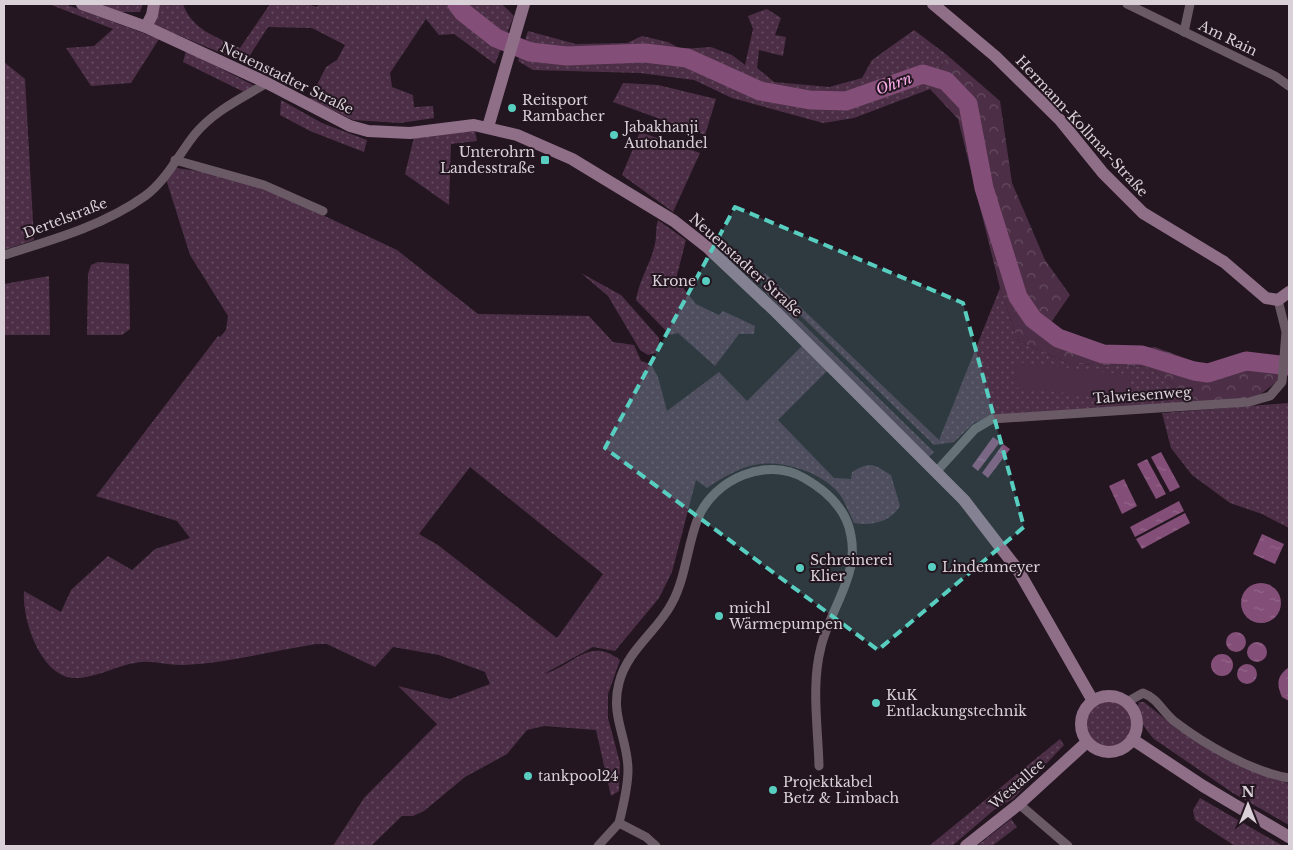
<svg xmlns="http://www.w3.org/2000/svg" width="1293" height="850" font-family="'Libre Baskerville',serif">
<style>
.grass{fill:url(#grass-dots);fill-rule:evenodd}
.forest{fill:url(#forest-crowns)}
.pitch{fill:#4c2f46}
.water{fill:url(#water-ripples)}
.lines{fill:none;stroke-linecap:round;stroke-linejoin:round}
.river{stroke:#834e78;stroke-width:19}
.street{stroke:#6a5a66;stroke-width:9}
.secondary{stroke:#8f6e87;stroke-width:12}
.marked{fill:#58cec0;fill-opacity:0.2;stroke:#58cec0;stroke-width:4;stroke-dasharray:10 6;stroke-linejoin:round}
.poi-dot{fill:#58cec0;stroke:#231620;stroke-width:2}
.labels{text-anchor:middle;stroke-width:4;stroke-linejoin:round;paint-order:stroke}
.street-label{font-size:14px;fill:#dad1d8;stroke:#231620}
.poi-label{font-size:14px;fill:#dad1d8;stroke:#231620;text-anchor:start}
.water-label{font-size:15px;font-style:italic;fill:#feaeed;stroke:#231620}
</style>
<defs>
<pattern id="grass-dots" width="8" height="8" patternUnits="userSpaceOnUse" patternTransform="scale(1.25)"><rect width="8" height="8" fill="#4c2f46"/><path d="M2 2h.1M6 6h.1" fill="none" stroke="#654c60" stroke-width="1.8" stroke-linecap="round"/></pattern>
<pattern id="forest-crowns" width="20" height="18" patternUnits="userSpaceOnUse" patternTransform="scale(1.25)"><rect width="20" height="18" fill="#4c2f46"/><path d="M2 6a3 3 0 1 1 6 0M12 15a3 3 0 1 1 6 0" fill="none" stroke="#654c60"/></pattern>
<pattern id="water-ripples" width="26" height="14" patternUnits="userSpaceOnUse" patternTransform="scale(1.25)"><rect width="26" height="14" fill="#834e78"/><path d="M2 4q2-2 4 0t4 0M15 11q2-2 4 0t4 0" fill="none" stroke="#94668a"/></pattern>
</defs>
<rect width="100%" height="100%" fill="#231620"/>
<g class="grass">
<polygon points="49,4 65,4 159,39 131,83 91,86 66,48 94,46 113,29"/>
<polygon points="101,4 143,4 140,12 119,12"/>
<path d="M160,4H183C192,30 217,37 240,48L270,4H307L317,7L319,4H502L514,16L495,64L454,34L439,35L426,19L390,73L392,87L413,95L414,107L433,106L434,118L400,123L353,120L310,99L326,67L337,60L345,45L312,28L268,27L245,63L154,25Z"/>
<polygon points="767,9 781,18 775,35 786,37 783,56 759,50 757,68 774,82 829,87 862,78 872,60 914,30 947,55 930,89 854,118 823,123 732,98 694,80 640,73 533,70 518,61 528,31 576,44 627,43 642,36 668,42 681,49 711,47 732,55 745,65 753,29 748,16"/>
<polygon points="186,51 255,86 246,93 183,62"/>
<polygon points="4,62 25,79 34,240 4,250"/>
<polygon points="623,83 658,85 716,99 705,135 613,102"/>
<polygon points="281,100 322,123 367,140 364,152 310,131 280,115"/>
<polygon points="475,131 477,141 451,144 449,205 405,174 414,137"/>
<polygon points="640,132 700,153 673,212 622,175"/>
<path d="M176,168L206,172L263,187L397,250L478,314L589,316L613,342L634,345L641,361L651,364L658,377L667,411L719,372L747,401L802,346L827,371L778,420L834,478L851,479L852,472C871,461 873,464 891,475L900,506C890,522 873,526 854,523C849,513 844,498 836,490C826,480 813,473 800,469C762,456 739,467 707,488L696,480L672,572L659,598L615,651L593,647L544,674C574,666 588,636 620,660L608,694V718L620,763L619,791L611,796L596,730L544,726L527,730L507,754L465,777L424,811L413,816H402L371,846H333L364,798L437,724L398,686L450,699L490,684L485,672L439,655L393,647L375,667L327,644H316C272,651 228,663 184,665C168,666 151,659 135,663C114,666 85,684 64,676C37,665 22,617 24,591L61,612L71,590L108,556L132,570L155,549L190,538L177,521L96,496L218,336L220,337L226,330L228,316L190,255L166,179ZM470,467L603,574L557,638L438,545L419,534Z"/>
<path d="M658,220L686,240L676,279L696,304L719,315L723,311L755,326L754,334H739L715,366L678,333L670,335L636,300C639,280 651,263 655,244C657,235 655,229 658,220Z"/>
<polygon points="98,262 129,264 130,329 122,335 87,335 88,274 91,265"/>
<polygon points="581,273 621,295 659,338 659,348 656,353 648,355 640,350 608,296"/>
<polygon points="765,273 939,440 1000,288 1018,341 1071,364 1147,367 1199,402 993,415 974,423 954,442 934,445 761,277"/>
<polygon points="49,276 50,335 4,335 4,284"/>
<polygon points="761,283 934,452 929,457 761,288"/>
<polygon points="1289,403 1289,528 1262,514 1230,503 1192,475 1171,448 1162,413"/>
<circle cx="1109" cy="724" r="28"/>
<path d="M1139,702H1144L1180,731L1289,784V825L1233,793L1154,739C1146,730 1134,715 1139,702Z"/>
<polygon points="1060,739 1064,745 1013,799 994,810 952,846 929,846"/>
<polygon points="1200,798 1283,846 1235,846 1195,820 1193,810"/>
<polygon points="1011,819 1017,827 992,846 977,846"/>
</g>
<polygon class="forest" points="947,55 1000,101 1012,183 1045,260 1070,295 1052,321 1058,336 1117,351 1155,347 1220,371 1265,363 1280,366 1278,381 1257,397 1199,402 1147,367 1071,364 1018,341 1000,288 958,119 930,89"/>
<polygon class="pitch" points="1016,362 1129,375 1126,400 1013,387"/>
<g class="water">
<polygon points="993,437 1000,442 978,471 972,466"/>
<polygon points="1003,444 1010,449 988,478 982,473"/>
<polygon points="1161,452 1180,487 1170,492 1151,457"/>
<polygon points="1147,459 1166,494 1156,499 1137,464"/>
<polygon points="1124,479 1137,506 1122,514 1109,486"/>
<polygon points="1179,501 1184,511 1135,537 1130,527"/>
<polygon points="1185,513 1190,523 1142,549 1136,539"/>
<polygon points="1262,534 1284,544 1275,564 1253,554"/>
<circle cx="1261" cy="603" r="20"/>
<circle cx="1236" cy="642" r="10"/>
<circle cx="1257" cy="652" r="10"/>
<circle cx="1222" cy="665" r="11"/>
<circle cx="1247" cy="674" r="10"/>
<path d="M1289,667V701L1282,697C1276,683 1277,676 1289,667Z"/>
</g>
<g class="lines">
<polyline class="river" points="457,4 463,12 496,38 530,52 567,56 645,53 687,58 760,91 810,100 846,101 923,74 946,81 968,104 984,188 1018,297 1033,319 1058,338 1103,354 1142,355 1194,371 1208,373 1246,361 1289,366"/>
<g class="street">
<polyline points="1127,4 1275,76 1289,86"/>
<polyline points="1184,32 1190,4"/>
<polyline points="175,160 264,185 323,211"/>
<path d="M4,255C52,240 103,226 145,196C166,181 179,154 195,134C214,111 242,98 267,83"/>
<polyline points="936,472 975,429 992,419 1249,402 1270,396 1282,382 1286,332 1278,300"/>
<path d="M1127,702L1143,693C1157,698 1163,712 1174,721C1204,744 1252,772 1289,778"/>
<polyline points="1019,804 1068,846"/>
<polyline points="598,846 619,823"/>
<path d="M656,846L646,837L619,823C623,806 628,788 628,770C628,739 610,716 619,683C627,650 657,632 672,603C686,577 687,546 698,518C714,479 767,456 804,478C827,491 847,510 851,536C859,576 830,609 821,647C811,685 818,727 819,766"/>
</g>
<g class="secondary">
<polyline points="82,4 146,27 267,83 350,126 368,131 410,133 474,125 517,135 572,159 674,221 707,247 776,312 964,500 1018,570 1093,701"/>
<polyline points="933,4 995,56 1060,120 1103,173 1143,213 1224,262 1266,298 1278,300 1289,292"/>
<polyline points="146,27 152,15 154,4"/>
<polyline points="488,127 524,4"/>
<circle cx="1109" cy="724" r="28"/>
<polyline points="1132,739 1203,786 1289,837"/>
<polyline points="966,846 1019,804 1087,742"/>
</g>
</g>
<path class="marked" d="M735,207L963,303L1024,527L878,650L605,448Z"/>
<g class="poi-dot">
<circle cx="512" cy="108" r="5"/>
<circle cx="614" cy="135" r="5"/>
<rect x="540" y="155" width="10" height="10" rx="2.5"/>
<circle cx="706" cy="281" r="5"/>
<circle cx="932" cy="567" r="5"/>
<circle cx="800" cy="568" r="5"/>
<circle cx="719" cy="616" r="5"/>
<circle cx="876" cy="703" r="5"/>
<circle cx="528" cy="776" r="5"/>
<circle cx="773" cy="790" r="5"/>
</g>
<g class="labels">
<g class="street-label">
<text transform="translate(1228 38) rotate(26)" y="5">Am Rain</text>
<text transform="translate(287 78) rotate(26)" y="5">Neuenstadter Straße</text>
<text transform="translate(1082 126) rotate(47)" y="5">Hermann-Kollmar-Straße</text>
<text transform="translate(65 218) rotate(-21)" y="5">Dertelstraße</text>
<text transform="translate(746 265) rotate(42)" y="5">Neuenstadter Straße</text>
<text transform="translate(1142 395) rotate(-4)" y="5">Talwiesenweg</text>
<text transform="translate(1017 784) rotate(-41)" y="5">Westallee</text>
</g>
<g class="poi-label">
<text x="522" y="105">Reitsport<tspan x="522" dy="16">Rambacher</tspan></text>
<text x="624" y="132">Jabakhanji<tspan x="624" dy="16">Autohandel</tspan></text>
<text x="535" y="157" text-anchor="end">Unterohrn<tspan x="535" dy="16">Landesstraße</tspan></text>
<text x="696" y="286" text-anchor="end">Krone</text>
<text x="810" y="565">Schreinerei<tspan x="810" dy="16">Klier</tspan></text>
<text x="942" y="572">Lindenmeyer</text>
<text x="729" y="613">michl<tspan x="729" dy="16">Wärmepumpen</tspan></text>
<text x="886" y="700">KuK<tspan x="886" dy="16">Entlackungstechnik</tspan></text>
<text x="538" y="781">tankpool24</text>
<text x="783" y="787">Projektkabel<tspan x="783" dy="16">Betz &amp; Limbach</tspan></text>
</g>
<g class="water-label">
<text transform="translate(894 84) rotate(-20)" y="5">Ohrn</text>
</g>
</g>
<rect width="1293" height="850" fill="none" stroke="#dad1d8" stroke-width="10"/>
<g transform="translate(1248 805)" stroke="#231620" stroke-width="4" paint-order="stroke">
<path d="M0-4L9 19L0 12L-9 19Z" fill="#dad1d8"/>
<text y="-8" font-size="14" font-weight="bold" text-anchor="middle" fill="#dad1d8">N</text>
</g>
</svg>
